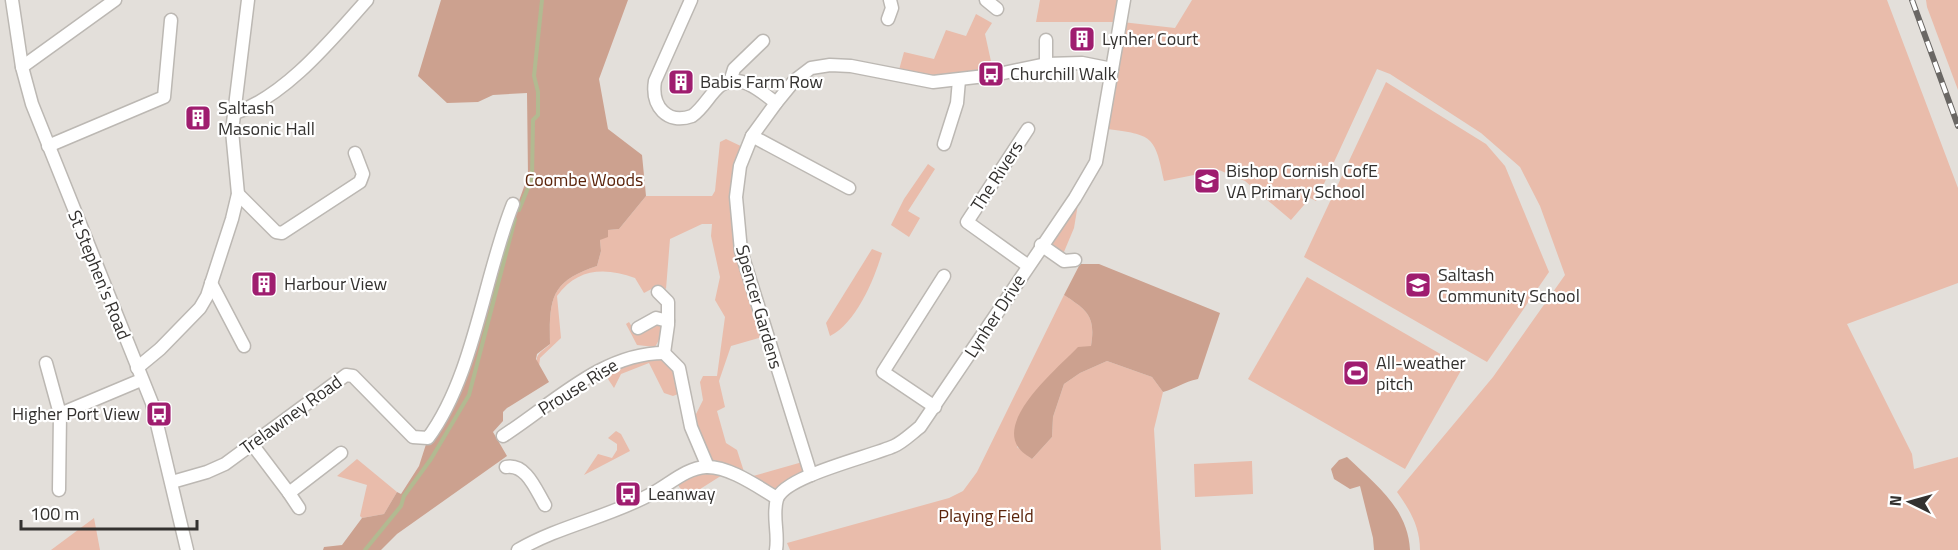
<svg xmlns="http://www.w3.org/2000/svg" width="1958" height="550" font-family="'Titillium Web',sans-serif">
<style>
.green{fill:#e9bcab}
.forest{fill:#cca18f}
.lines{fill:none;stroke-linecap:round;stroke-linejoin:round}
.stream{stroke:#b2ba91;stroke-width:4}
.minor-casing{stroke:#bcb8b3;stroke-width:15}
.minor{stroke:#fff;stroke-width:12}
.rail-casing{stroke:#6a6764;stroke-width:6}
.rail{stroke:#fff;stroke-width:4;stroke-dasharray:11;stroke-linecap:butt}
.labels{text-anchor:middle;stroke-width:4.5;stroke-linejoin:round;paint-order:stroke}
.poi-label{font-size:18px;fill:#33312f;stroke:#fff;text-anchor:start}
.street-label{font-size:18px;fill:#33312f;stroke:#fff}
.park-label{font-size:18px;fill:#5b240b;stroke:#fff}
</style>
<rect width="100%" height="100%" fill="#e3dfda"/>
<g class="green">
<polygon points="1040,0 1124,0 1119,22 1036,22"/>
<path d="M1192,0H1887L1958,188V283L1847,324L1912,454L1914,469L1958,457V550H1420C1420,527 1410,510 1397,492L1493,377L1565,275L1540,206L1520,167L1481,133L1390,74L1377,69L1316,201L1310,198L1291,220L1245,181L1219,170L1164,181C1155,135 1152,135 1107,129L1122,22L1175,28Z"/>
<polygon points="1926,0 1958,0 1958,90 1927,7"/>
<polygon points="976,14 992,23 985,34 994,75 897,77 904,52 934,59 946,30 966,36"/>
<polygon points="1386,82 1486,144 1505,166 1549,272 1487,362 1304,257"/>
<path d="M726,139L747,149L737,223L766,336L731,346L719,381L725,407L717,411L726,443L737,450L746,478L806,461L811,475L777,498L727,472L686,498L675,480L708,467L689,417L696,414L703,400L700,382L703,376H717L725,317L715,300L720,277L711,236L712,224H702L670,239L666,289L659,285L644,293L635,278C605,267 577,268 557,296L561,338L540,358L539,367C532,354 543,352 550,344C549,298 551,281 597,266L601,251L600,240L608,230L619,229L646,196H712L715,191L720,142Z"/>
<polygon points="928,164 935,169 908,211 920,218 909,237 891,225 904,199"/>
<polygon points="1079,198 1074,228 1061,259 1045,246"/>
<path d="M872,249L882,253C874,280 856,323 830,336L826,323Z"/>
<polygon points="1307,277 1463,367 1405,469 1248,379"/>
<path d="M1064,295C1087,310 1096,316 1091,346L1017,447L1032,459L1052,437L1053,417L1064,384L1080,373L1107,361L1152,377L1163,392L1154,429L1161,550H790L787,543L949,498L963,491L977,472Z"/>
<polygon points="629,322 637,335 661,323 664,331 655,347 637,345 626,324"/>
<polygon points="642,353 674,361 683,392 673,396 664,393 649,363 621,374 614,388 608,379 610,364"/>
<polygon points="616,431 621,434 630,451 584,475 598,454 612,458 617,450 617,444 608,438"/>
<polygon points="357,459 397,492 384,514 362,518 360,516 367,485 337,476"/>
<polygon points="1252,461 1253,494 1195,497 1194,464"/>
<polygon points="94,518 100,550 51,550"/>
</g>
<g class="forest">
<path d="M441,0H628L599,79L608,129L642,155L646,196L619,229L608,230V237L600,240L601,251L597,266C551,281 549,298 550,344L537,354L536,359L549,382L507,408L503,412V421L493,432L507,456L397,534L381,550H323L324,547L342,545L362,518L384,514L397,492L401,494L419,466L428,438L436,428L528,176L527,93L493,95L478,102L447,103L418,76Z"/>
<path d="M1080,264H1099L1220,313L1198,379C1183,382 1177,388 1163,392L1152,377L1107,361L1080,373L1064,384L1053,417L1052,437L1032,459C1028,456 1021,452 1018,447C998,417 1059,367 1078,347L1091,346C1096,316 1087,310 1064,295Z"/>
<path d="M1347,457C1375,484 1408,508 1410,550H1374L1373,538L1360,486L1350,489L1334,479L1331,469L1339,460Z"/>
</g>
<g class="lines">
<g class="stream">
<polyline points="519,210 532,178 533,120 538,115 538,92 534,76 542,0"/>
<polyline points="365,550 401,506 404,496 431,459 469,395 515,219"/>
</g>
<defs>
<g id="minor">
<polyline points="12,0 22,67 32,104 152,403 187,550"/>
<path d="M691,0L655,81C651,106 667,125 692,116C704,108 710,93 721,85C740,72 762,92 776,103"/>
<polyline points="986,0 997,9"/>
<polyline points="888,19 892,8 890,0"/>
<polyline points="1046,40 1046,64"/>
<polyline points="22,67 115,0"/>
<polyline points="730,82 734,69 763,41"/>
<path d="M235,113C286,96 332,39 367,0"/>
<polyline points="752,136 849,188"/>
<polyline points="944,144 957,103 959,80"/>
<polyline points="48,146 164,97 171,20"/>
<polyline points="238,194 276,232 282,233 360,182 363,174 355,153"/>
<polyline points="1041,245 1064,261 1075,260"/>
<polyline points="1027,265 967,222 1028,129"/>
<polyline points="211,283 244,346"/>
<polyline points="658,292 668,302 668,325 664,353"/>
<polyline points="638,328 656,318 668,321"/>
<polyline points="664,353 679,368 691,427 708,467"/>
<polyline points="46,363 60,414 59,490"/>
<polyline points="137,368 160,349 200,308 207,296 232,219 238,194 232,131 248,0"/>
<polyline points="935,407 883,372 944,276"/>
<polyline points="60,414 141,380"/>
<path d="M503,436C553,404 602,353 664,353"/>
<polyline points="252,444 289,493 341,453"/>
<path d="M506,467C526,463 536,490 545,505"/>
<polyline points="811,475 741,251 736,197 740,166 752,136 776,103 794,81 811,68 830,65 851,66 933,82 994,75 1046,64 1082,63 1112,69"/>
<path d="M172,482L207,472L225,464L346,375L353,376L413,437L428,438C474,376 484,276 513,204"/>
<polyline points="289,493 299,508"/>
<path d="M518,550C561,525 610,517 653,493C670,484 686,468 706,467C729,466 758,487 777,498"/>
<path d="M776,550C779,533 772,516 777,499C785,476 869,457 894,446C903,442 912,433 920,427L1075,198L1096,162L1124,0"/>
</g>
</defs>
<use href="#minor" class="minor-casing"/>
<use href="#minor" class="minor"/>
<defs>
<polyline id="rail" points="1912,0 1958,126"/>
</defs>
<use href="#rail" class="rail-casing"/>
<use href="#rail" class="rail"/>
</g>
<defs>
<symbol id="building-square" viewBox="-11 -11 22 22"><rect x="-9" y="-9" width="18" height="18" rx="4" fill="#9f1d6f" stroke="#fff"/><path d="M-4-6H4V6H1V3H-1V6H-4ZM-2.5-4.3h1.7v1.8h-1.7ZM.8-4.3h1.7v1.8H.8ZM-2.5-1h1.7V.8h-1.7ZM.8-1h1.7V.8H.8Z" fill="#fff"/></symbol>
<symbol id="bus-square" viewBox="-11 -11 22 22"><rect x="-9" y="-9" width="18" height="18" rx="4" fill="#9f1d6f" stroke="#fff"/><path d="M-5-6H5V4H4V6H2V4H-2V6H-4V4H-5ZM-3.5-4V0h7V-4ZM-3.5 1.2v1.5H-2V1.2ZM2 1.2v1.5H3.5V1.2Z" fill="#fff"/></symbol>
<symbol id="school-square" viewBox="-11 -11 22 22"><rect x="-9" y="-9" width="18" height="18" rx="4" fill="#9f1d6f" stroke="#fff"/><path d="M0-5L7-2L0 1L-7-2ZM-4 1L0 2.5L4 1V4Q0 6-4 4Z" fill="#fff"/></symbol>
<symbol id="stadium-square" viewBox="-11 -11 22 22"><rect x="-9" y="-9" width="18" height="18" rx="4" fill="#9f1d6f" stroke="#fff"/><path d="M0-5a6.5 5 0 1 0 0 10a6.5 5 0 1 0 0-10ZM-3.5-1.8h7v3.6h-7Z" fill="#fff"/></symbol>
</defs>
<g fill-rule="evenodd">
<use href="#building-square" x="1067" y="24" width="30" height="30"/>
<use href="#bus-square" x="976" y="59" width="30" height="30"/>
<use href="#building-square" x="666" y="67" width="30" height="30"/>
<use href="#building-square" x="183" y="103" width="30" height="30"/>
<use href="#school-square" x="1192" y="166" width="30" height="30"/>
<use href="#building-square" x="249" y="269" width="30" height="30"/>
<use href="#school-square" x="1403" y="270" width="30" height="30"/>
<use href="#stadium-square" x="1341" y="358" width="30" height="30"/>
<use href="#bus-square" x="144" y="399" width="30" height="30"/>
<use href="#bus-square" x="613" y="479" width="30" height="30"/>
</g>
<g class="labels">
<g class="poi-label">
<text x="1102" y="45">Lynher Court</text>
<text x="1010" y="80">Churchill Walk</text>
<text x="700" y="88">Babis Farm Row</text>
<text x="218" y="114">Saltash<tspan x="218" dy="21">Masonic Hall</tspan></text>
<text x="1226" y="177">Bishop Cornish CofE<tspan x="1226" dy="21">VA Primary School</tspan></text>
<text x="1438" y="281">Saltash<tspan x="1438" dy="21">Community School</tspan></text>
<text x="284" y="290">Harbour View</text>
<text x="1376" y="369">All-weather<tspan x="1376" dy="21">pitch</tspan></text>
<text x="140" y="420" text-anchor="end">Higher Port View</text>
<text x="648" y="500">Leanway</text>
</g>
<g class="street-label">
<text transform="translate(997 176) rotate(-57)" y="6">The Rivers</text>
<text transform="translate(99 275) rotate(68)" y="6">St Stephen's Road</text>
<text transform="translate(759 307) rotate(74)" y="6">Spencer Gardens</text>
<text transform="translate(995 316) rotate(-57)" y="6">Lynher Drive</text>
<text transform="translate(578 387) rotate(-32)" y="6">Prouse Rise</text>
<text transform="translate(291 415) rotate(-36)" y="6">Trelawney Road</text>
</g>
<g class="park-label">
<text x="584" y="186">Coombe Woods</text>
<text x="986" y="522">Playing Field</text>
</g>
</g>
<g transform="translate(1910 502) rotate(275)" stroke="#ffffff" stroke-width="4.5" paint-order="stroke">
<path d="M0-4.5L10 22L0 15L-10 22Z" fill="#33312f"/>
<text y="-9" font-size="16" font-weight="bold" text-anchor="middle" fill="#33312f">N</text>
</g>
<path d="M21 520v9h176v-9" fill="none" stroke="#33312f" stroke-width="3"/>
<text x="30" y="520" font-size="18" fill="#33312f" stroke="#ffffff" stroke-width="4.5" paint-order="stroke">100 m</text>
</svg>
